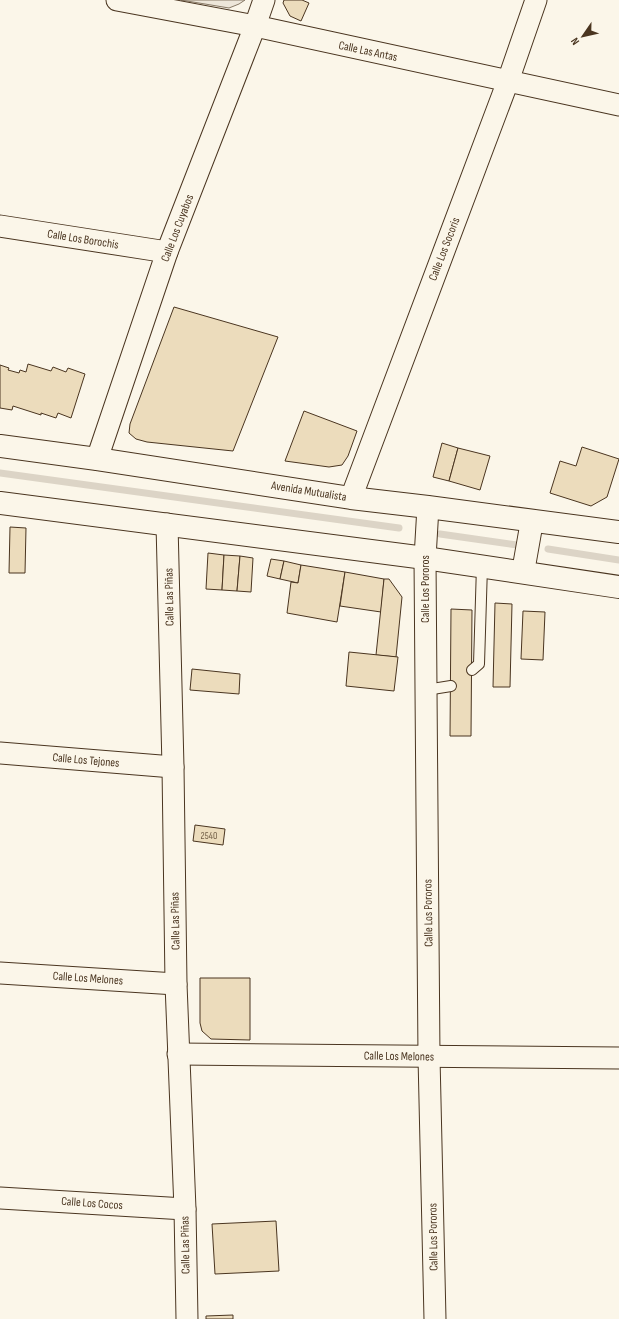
<svg xmlns="http://www.w3.org/2000/svg" width="619" height="1319" font-family="'Sofia Sans Condensed',sans-serif">
<style>
.green{fill:#ede6d9;stroke:#887966}
.lines{fill:none;stroke-linecap:round;stroke-linejoin:round}
.stream{stroke:#dcd4c6;stroke-width:7}
.building{fill:#ecdcbc;stroke:#4a3520}
.lane-casing{stroke:#4a3520;stroke-width:12}
.street-casing{stroke:#4a3520;stroke-width:23}
.secondary-casing{stroke:#4a3520;stroke-width:24}
.lane{stroke:#fbf6e9;stroke-width:10}
.street{stroke:#fbf6e9;stroke-width:21}
.secondary{stroke:#fbf6e9;stroke-width:22}
.labels{text-anchor:middle;stroke-width:3;stroke-linejoin:round;paint-order:stroke}
.number-label{font-size:10px;fill:#725f47}
.street-label{font-size:12px;fill:#4a3520;stroke:#fbf6e9}
</style>
<rect width="100%" height="100%" fill="#fbf6e9"/>
<polygon class="green" points="181,0 245,0 239,4 229,8"/>
<g class="lines">
<g class="stream">
<polyline points="0,473 399,528"/>
<polyline points="440,534 517,545"/>
<polyline points="548,549 619,560"/>
</g>
</g>
<g class="building">
<polygon points="284,0 302,0 309,3 301,21 290,16 283,3"/>
<polygon points="174,307 278,337 233,451 147,442 136,439 129,433 130,424"/>
<polygon points="28,364 51,371 53,367 66,372 68,368 85,374 71,418 58,413 56,418 41,413 41,415 13,406 12,410 0,408 0,365 9,368 8,370 19,373 20,370 26,372"/>
<polygon points="304,411 357,431 348,456 342,465 329,467 285,461"/>
<polygon points="442,443 458,448 449,481 433,477"/>
<polygon points="582,447 619,459 607,497 591,506 550,493 560,461 576,466"/>
<polygon points="458,448 490,456 480,490 449,481"/>
<polygon points="10,527 26,528 25,573 9,573"/>
<polygon points="208,553 224,555 222,590 206,589"/>
<polygon points="224,555 240,556 237,591 222,590"/>
<polygon points="240,556 253,558 251,592 237,591"/>
<polygon points="271,559 284,561 280,579 267,576"/>
<polygon points="284,561 301,565 298,583 280,579"/>
<polygon points="301,565 345,572 337,622 287,613 291,582 298,583"/>
<polygon points="345,572 384,579 381,612 340,606"/>
<polygon points="384,579 389,579 402,597 396,657 376,655"/>
<polygon points="495,603 512,604 510,687 493,687"/>
<polygon points="451,609 472,610 471,736 450,736"/>
<polygon points="523,611 545,612 543,660 521,659"/>
<polygon points="349,652 398,657 394,691 346,686"/>
<polygon points="192,669 240,674 239,694 190,690"/>
<polygon points="195,825 225,829 223,845 193,841"/>
<polygon points="200,978 250,978 250,1040 211,1039 202,1031 200,1023"/>
<polygon points="276,1221 279,1271 215,1274 212,1224"/>
<polygon points="233,1315 233,1319 206,1319 206,1316"/>
</g>
<g class="lines">
<defs>
<g id="lane">
<polyline points="472,670 479,664 482,566"/>
<polyline points="426,690 451,686"/>
</g>
<g id="street">
<polyline points="117,0 255,26 619,105"/>
<polyline points="0,226 167,252"/>
<polyline points="97,459 167,252 255,26 264,0"/>
<polyline points="351,498 508,81 536,0"/>
<polyline points="428,507 425,558 426,690 429,1057 435,1319"/>
<polyline points="167,524 173,767 176,984 185,1209 187,1319"/>
<polyline points="0,753 173,767"/>
<polyline points="0,973 176,984"/>
<polyline points="178,1054 619,1058"/>
<polyline points="0,1198 185,1209"/>
</g>
<g id="secondary">
<polyline points="0,446 97,459 351,498 428,507 619,532"/>
<polyline points="0,503 425,558 619,587"/>
<polyline points="523,572 532,521"/>
</g>
</defs>
<use href="#lane" class="lane-casing"/>
<use href="#street" class="street-casing"/>
<use href="#secondary" class="secondary-casing"/>
<use href="#lane" class="lane"/>
<use href="#street" class="street"/>
<use href="#secondary" class="secondary"/>
</g>
<g class="labels">
<g class="number-label">
<text x="209" y="839">2540</text>
</g>
<g class="street-label">
<text transform="translate(368 51) rotate(12)" y="4">Calle Las Antas</text>
<text transform="translate(177 228) rotate(-69)" y="4">Calle Los Cuyabos</text>
<text transform="translate(83 239) rotate(9)" y="4">Calle Los Borochis</text>
<text transform="translate(444 249) rotate(-69)" y="4">Calle Los Socoris</text>
<text transform="translate(309 491) rotate(9)" y="4">Avenida Mutualista</text>
<text transform="translate(425 589) rotate(-90)" y="4">Calle Los Pororos</text>
<text transform="translate(169 597) rotate(-91)" y="4">Calle Las Piñas</text>
<text transform="translate(86 760) rotate(5)" y="4">Calle Los Tejones</text>
<text transform="translate(428 913) rotate(-91)" y="4">Calle Los Pororos</text>
<text transform="translate(175 921) rotate(-91)" y="4">Calle Las Piñas</text>
<text transform="translate(88 978) rotate(4)" y="4">Calle Los Melones</text>
<text transform="translate(399 1056) rotate(1)" y="4">Calle Los Melones</text>
<text transform="translate(92 1203) rotate(4)" y="4">Calle Los Cocos</text>
<text transform="translate(433 1237) rotate(-91)" y="4">Calle Los Pororos</text>
<text transform="translate(185 1245) rotate(-91)" y="4">Calle Las Piñas</text>
</g>
</g>
<g transform="translate(583 36) rotate(236)" stroke="#fbf6e9" stroke-width="3" paint-order="stroke">
<path d="M0-3L7 15L0 10L-7 15Z" fill="#4a3520"/>
<text y="-6" font-size="11" font-weight="bold" text-anchor="middle" fill="#4a3520">N</text>
</g>
</svg>
